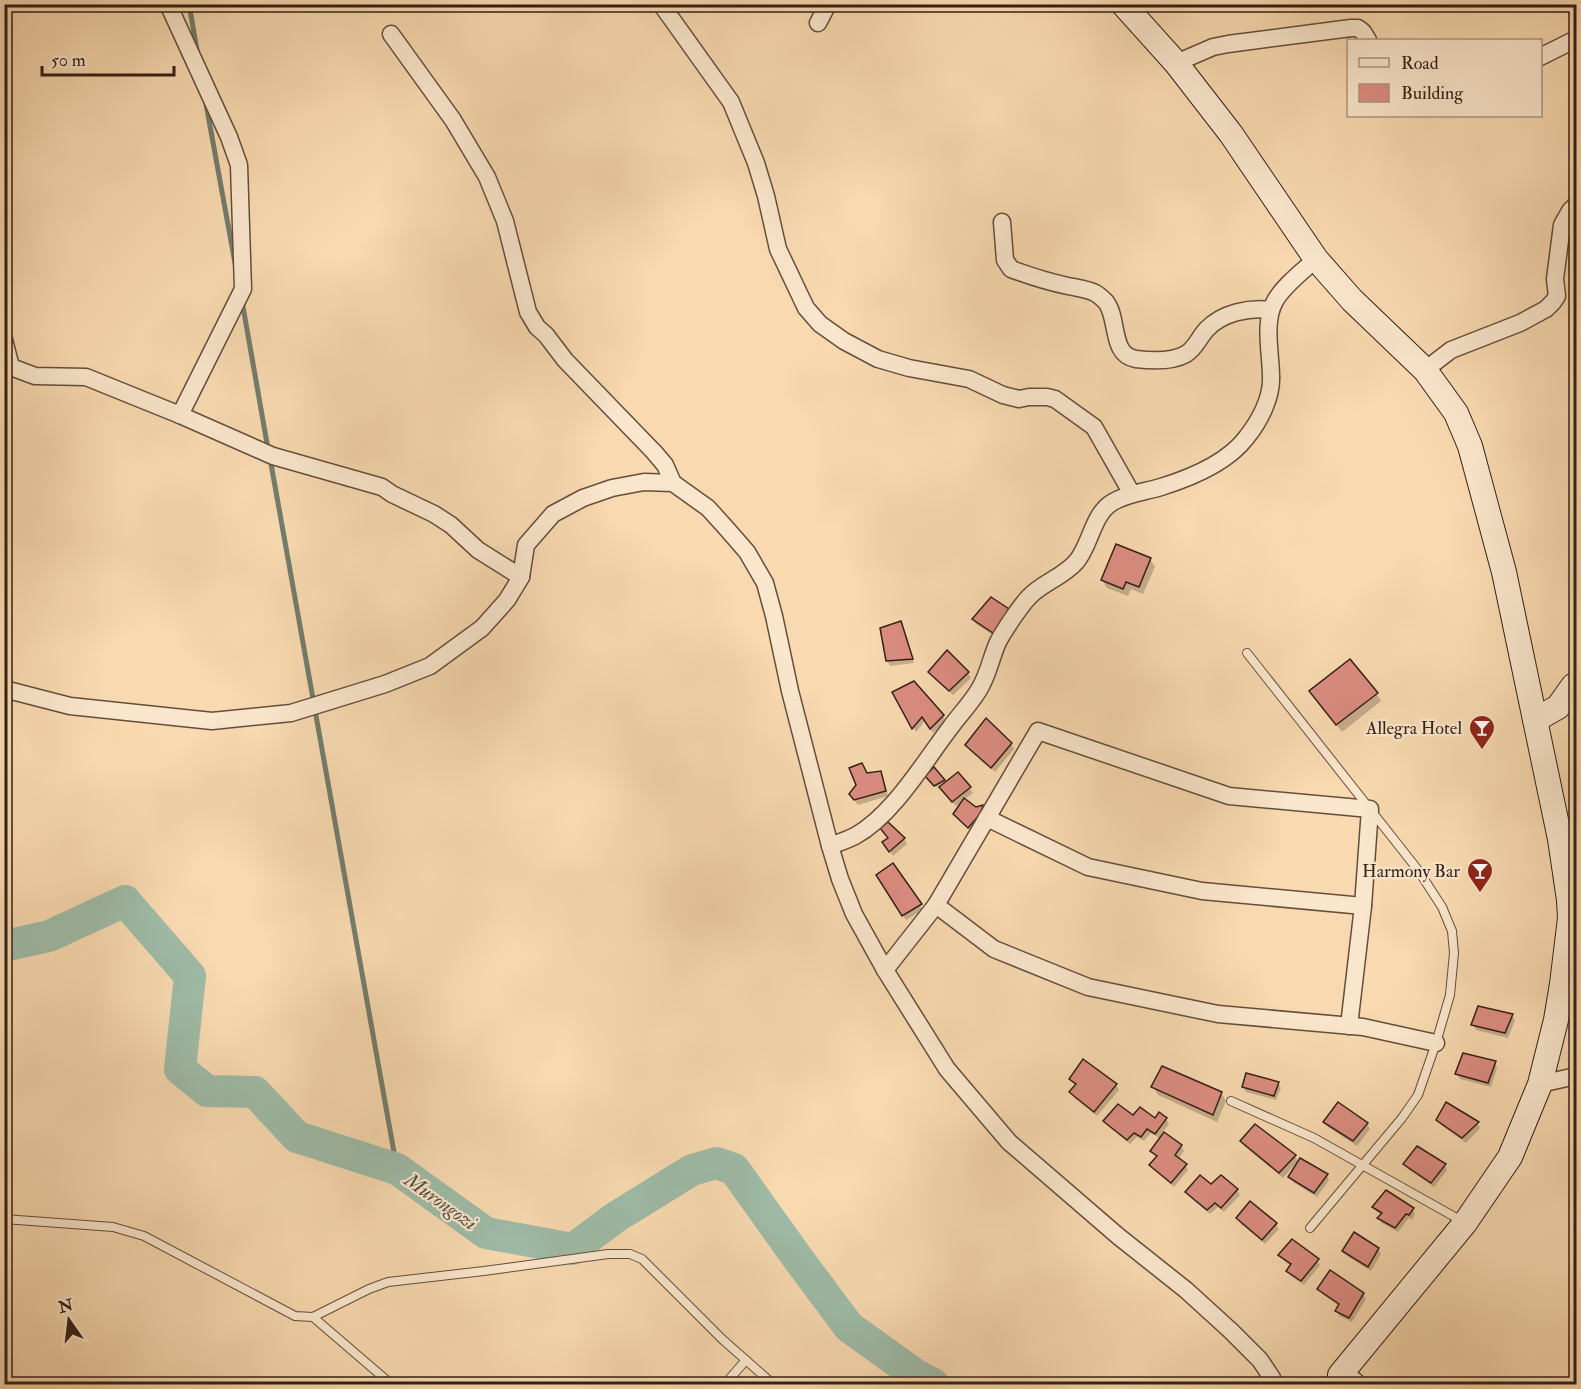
<svg xmlns="http://www.w3.org/2000/svg" width="1581" height="1389" font-family="'IM FELL Double Pica',serif">
<style>
.shadow{fill:#0003}
.lines{fill:none;stroke-linecap:round;stroke-linejoin:round}
.stream{stroke:#737d6d;stroke-width:5}
.river{stroke:#9ebba7;stroke-width:32}
.building{fill:#dc8d82;stroke:#331f15;stroke-width:1.5}
.lane-casing{stroke:#644e3c;stroke-width:10}
.street-casing{stroke:#644e3c;stroke-width:19}
.secondary-casing{stroke:#331f15;stroke-width:26}
.lane{stroke:#fae6cc;stroke-width:8}
.street{stroke:#fae6cc;stroke-width:16}
.secondary{stroke:#fae6cc;stroke-width:24}
.labels{text-anchor:middle;stroke-width:4.5;stroke-linejoin:round;paint-order:stroke}
.poi-label{font-size:18px;fill:#331f15;stroke:#fae6cc;text-anchor:end}
.water-label{font-size:20px;font-style:italic;fill:#534e41;stroke:#fae6cc}
</style>
<rect width="100%" height="100%" fill="#f8d9b0"/>
<filter id="stains"><feTurbulence type="fractalNoise" baseFrequency=".00333" numOctaves="4"/><feColorMatrix values="0 0 0 0 .2 0 0 0 0 .09 0 0 0 0 .02 0 0 0 .5 -.17"/></filter>
<radialGradient id="worn" r=".72"><stop offset=".6" stop-color="#630" stop-opacity="0"/><stop offset="1" stop-color="#630" stop-opacity=".3"/></radialGradient>
<g class="shadow">
<polygon points="1150,559 1155,567 1143,594 1131,589 1128,596 1107,588 1102,580"/>
<polygon points="991,599 999,639 976,624 974,620"/>
<polygon points="903,628 914,663 890,666 887,660"/>
<polygon points="930,672 968,673 971,678 953,695 933,677"/>
<polygon points="894,692 943,716 946,721 933,733 925,721 916,732"/>
<polygon points="1376,693 1381,701 1342,732 1316,699"/>
<polygon points="1011,744 1014,749 995,772 970,750 967,745"/>
<polygon points="880,773 883,778 888,796 858,805 854,800 867,774"/>
<polygon points="958,774 973,793 964,800 976,809 983,807 985,812 972,832 958,819 955,814 964,800 956,806 944,793"/>
<polygon points="928,778 944,780 945,782 936,787"/>
<polygon points="882,829 904,839 907,844 893,856 887,848 889,839"/>
<polygon points="892,865 923,910 906,920 878,875"/>
<polygon points="1512,1015 1515,1020 1508,1038 1476,1030 1473,1024"/>
<polygon points="1495,1063 1497,1068 1491,1087 1460,1079 1457,1074"/>
<polygon points="1070,1080 1116,1085 1119,1090 1097,1116 1074,1098 1071,1093 1076,1086"/>
<polygon points="1278,1083 1281,1088 1276,1100 1246,1092 1243,1087"/>
<polygon points="1153,1087 1221,1093 1226,1101 1217,1122 1158,1095"/>
<polygon points="1133,1117 1155,1120 1166,1119 1169,1124 1162,1133 1181,1146 1184,1151 1178,1159 1185,1165 1188,1170 1174,1187 1154,1170 1151,1165 1157,1158 1152,1151 1161,1139 1151,1133 1144,1141 1137,1137 1130,1144 1108,1126 1105,1121"/>
<polygon points="1438,1120 1477,1123 1480,1128 1466,1143 1441,1125"/>
<polygon points="1325,1122 1367,1124 1370,1129 1357,1146 1328,1127"/>
<polygon points="1242,1141 1295,1156 1298,1161 1283,1178 1244,1146"/>
<polygon points="1405,1164 1445,1166 1447,1170 1434,1187 1408,1169"/>
<polygon points="1327,1175 1329,1180 1317,1197 1293,1182 1290,1177"/>
<polygon points="1211,1186 1237,1190 1240,1195 1224,1212 1218,1207 1210,1214 1190,1197 1187,1192"/>
<polygon points="1251,1203 1276,1224 1279,1229 1265,1244 1241,1224 1238,1219"/>
<polygon points="1374,1208 1412,1209 1415,1214 1412,1220 1409,1218 1398,1232 1382,1223 1379,1218 1382,1215 1377,1212"/>
<polygon points="1378,1249 1381,1254 1371,1271 1347,1256 1344,1251"/>
<polygon points="1280,1255 1317,1260 1320,1265 1304,1285 1291,1276 1288,1271 1291,1266 1283,1260"/>
<polygon points="1319,1289 1363,1294 1366,1299 1352,1322 1339,1316 1337,1311 1339,1306 1322,1294"/>
</g>
<g class="lines">
<g class="stream">
<polyline points="189,4 197,50"/>
<polyline points="206,104 235,263"/>
<polyline points="242,301 268,449"/>
<polyline points="270,458 397,1169"/>
</g>
<polyline class="river" points="4,946 49,936 125,901 190,976 180,1069 207,1091 255,1092 297,1137 397,1169 486,1233 573,1249 616,1217 692,1170 716,1163 734,1169 799,1260 849,1327 916,1375 933,1384"/>
</g>
<g class="building">
<polygon points="1116,544 1151,558 1139,587 1126,582 1123,589 1101,580"/>
<polygon points="991,597 1012,611 996,635 972,619"/>
<polygon points="901,621 913,659 886,661 880,628"/>
<polygon points="947,650 969,672 949,691 928,672"/>
<polygon points="1350,659 1378,693 1336,725 1309,691"/>
<polygon points="914,681 944,715 930,729 922,717 912,729 892,692"/>
<polygon points="986,718 1012,743 991,768 965,745"/>
<polygon points="862,763 867,773 881,771 886,791 854,800 849,794 856,785 849,768"/>
<polygon points="934,767 945,780 934,786 925,776"/>
<polygon points="958,772 971,787 952,802 939,787"/>
<polygon points="964,798 976,807 983,805 981,813 968,828 953,814"/>
<polygon points="888,822 905,838 889,852 882,842 888,838 880,828"/>
<polygon points="893,863 922,904 902,916 876,875"/>
<polygon points="1478,1006 1513,1014 1505,1033 1471,1025"/>
<polygon points="1463,1053 1496,1061 1488,1083 1455,1074"/>
<polygon points="1083,1059 1117,1084 1094,1112 1069,1092 1076,1084 1069,1079"/>
<polygon points="1162,1066 1222,1092 1213,1115 1151,1087"/>
<polygon points="1246,1073 1279,1082 1274,1096 1242,1087"/>
<polygon points="1338,1102 1368,1123 1353,1141 1323,1122"/>
<polygon points="1446,1102 1479,1122 1462,1138 1436,1120"/>
<polygon points="1118,1104 1133,1115 1140,1107 1155,1118 1159,1112 1167,1118 1155,1134 1147,1129 1141,1137 1134,1133 1127,1140 1103,1121"/>
<polygon points="1255,1124 1296,1155 1279,1173 1240,1141"/>
<polygon points="1164,1132 1182,1145 1175,1155 1187,1164 1171,1183 1149,1165 1157,1156 1150,1151"/>
<polygon points="1417,1146 1446,1164 1431,1183 1403,1164"/>
<polygon points="1300,1158 1328,1174 1314,1193 1288,1177"/>
<polygon points="1200,1175 1211,1184 1221,1175 1238,1189 1221,1208 1215,1203 1207,1210 1185,1192"/>
<polygon points="1386,1190 1414,1208 1409,1215 1406,1214 1395,1228 1377,1218 1382,1213 1372,1207"/>
<polygon points="1250,1201 1277,1223 1262,1240 1236,1218"/>
<polygon points="1354,1232 1379,1248 1368,1267 1342,1251"/>
<polygon points="1292,1239 1319,1259 1301,1281 1286,1271 1291,1264 1278,1255"/>
<polygon points="1330,1270 1364,1293 1349,1318 1335,1311 1339,1304 1317,1289"/>
</g>
<g class="lines">
<defs>
<g id="lane">
<polyline points="1247,653 1418,870 1442,907 1452,931 1454,953 1450,995 1436,1043 1418,1095 1402,1118 1310,1228"/>
<polyline points="1231,1101 1314,1138 1462,1221"/>
<polyline points="4,1219 113,1227 144,1236 295,1316 313,1317 369,1289 388,1282 484,1271 608,1254 630,1254 642,1259 722,1339 773,1384"/>
<polyline points="313,1317 391,1384"/>
<polyline points="725,1384 746,1360"/>
</g>
<g id="street">
<polyline points="168,4 229,137 239,165 243,289 180,415"/>
<polyline points="661,4 731,102 756,163 766,196 778,249 806,308 820,324 844,341 878,359 909,368 969,379 1003,395 1019,399 1029,397 1047,397 1055,399 1094,427 1132,494"/>
<polyline points="818,23 828,4"/>
<polyline points="391,34 453,120 487,177 505,221 528,312 537,327 546,335 565,360 654,452 665,465 673,483"/>
<polyline points="1540,57 1576,39"/>
<polyline points="1176,63 1213,47 1228,44 1351,28 1358,28 1363,32 1368,40"/>
<path d="M1002,222L1005,260L1011,269C1030,276 1049,282 1068,286C1078,288 1087,289 1095,293C1099,295 1103,299 1106,302C1119,319 1110,355 1136,359C1152,361 1172,362 1186,354C1196,348 1199,337 1207,329C1222,313 1249,307 1271,310"/>
<polyline points="4,340 11,367 35,376 86,377 180,415 273,456 382,487 392,494 434,514 451,525 478,550 521,577"/>
<polyline points="1425,370 1451,350 1520,323 1546,309 1553,302 1557,296 1555,279 1562,225 1570,211 1576,205"/>
<polyline points="4,689 70,706 212,721 291,713 385,684 430,666 482,628 507,600 521,577 526,545 553,514 583,498 612,488 644,482 673,483 708,508 727,529 747,552 765,583 774,616 790,691 830,846 840,879 854,914 885,970 947,1069 1009,1142 1118,1236 1186,1290 1231,1331 1260,1360 1272,1378 1274,1384"/>
<polyline points="987,818 1088,867 1202,891 1363,906"/>
<path d="M830,846C838,843 847,840 855,836C893,815 924,762 950,728C959,715 976,698 982,684C989,671 992,655 998,642C1003,632 1021,605 1029,597C1042,583 1063,577 1076,562C1091,545 1092,514 1113,502C1128,493 1145,492 1161,487C1190,478 1227,463 1246,438C1259,422 1272,398 1271,377C1271,354 1263,322 1275,301C1283,286 1303,271 1316,259"/>
<polyline points="936,905 994,949 1088,987 1218,1014 1363,1027 1436,1043"/>
<polyline points="885,970 936,905 1038,731 1229,796 1370,809 1363,906 1349,1026"/>
<polyline points="1540,1084 1576,1076"/>
</g>
<g id="secondary">
<polyline points="1123,4 1176,63 1231,134 1316,259 1352,300 1425,370 1456,413 1470,446 1504,572 1560,839 1569,900 1570,918 1562,984 1556,1020 1540,1084 1510,1157 1465,1223 1340,1375 1353,1384"/>
<polyline points="1535,720 1558,707 1573,686 1576,684"/>
</g>
</defs>
<use href="#lane" class="lane-casing"/>
<use href="#street" class="street-casing"/>
<use href="#secondary" class="secondary-casing"/>
<use href="#lane" class="lane"/>
<use href="#street" class="street"/>
<use href="#secondary" class="secondary"/>
</g>
<defs>
<symbol id="bar-pin" viewBox="-11 -11 22 30"><path d="M0 17L-7.5 6A9.5 9.5 0 1 1 7.5 6Z" fill="#8f2418" stroke="#fae6cc"/><path d="M-6-5H6L.8 .8V4.5H3.5V6h-7V4.5H-.8V.8Z" fill="#fff"/></symbol>
</defs>
<g fill-rule="evenodd">
<use href="#bar-pin" x="1467" y="713" width="30" height="40"/>
<use href="#bar-pin" x="1465" y="856" width="30" height="40"/>
</g>
<g class="labels">
<g class="poi-label">
<text x="1462" y="734">Allegra Hotel</text>
<text x="1460" y="877">Harmony Bar</text>
</g>
<g class="water-label">
<text transform="translate(441 1201) rotate(35)" y="7">Murongozi</text>
</g>
</g>
<rect width="1581" height="1389" fill="none" stroke="#f8d9b0" stroke-width="24"/>
<rect x="6" y="6" width="1569" height="1377" fill="none" stroke="#331f15" stroke-width="3"/>
<rect x="12" y="12" width="1557" height="1365" fill="none" stroke="#331f15" stroke-width="1.5"/>
<rect x="1347" y="39" width="195" height="78" fill="#fae6cc" stroke="#aa9683" stroke-width="1.5"/>
<rect x="1359" y="58" width="30" height="9" fill="#fae6cc" stroke="#aa9683" stroke-width="1.5"/>
<text x="1401" y="69" font-size="18" fill="#331f15">Road</text>
<rect x="1359" y="84" width="30" height="18" fill="#dc8d82" stroke="#aa9683" stroke-width="1.5"/>
<text x="1401" y="99" font-size="18" fill="#331f15">Building</text>
<g transform="translate(69 1320) rotate(346)" stroke="#fae6cc" stroke-width="4.5" paint-order="stroke">
<path d="M0-4.5L10 22L0 15L-10 22Z" fill="#331f15"/>
<text y="-9" font-size="16" font-weight="bold" text-anchor="middle" fill="#331f15">N</text>
</g>
<path d="M42 66v9h132v-9" fill="none" stroke="#331f15" stroke-width="3"/>
<text x="51" y="66" font-size="18" fill="#331f15" stroke="#fae6cc" stroke-width="4.5" paint-order="stroke">50 m</text>
<rect width="100%" height="100%" filter="url(#stains)"/>
<rect width="100%" height="100%" fill="url(#worn)"/>
</svg>
